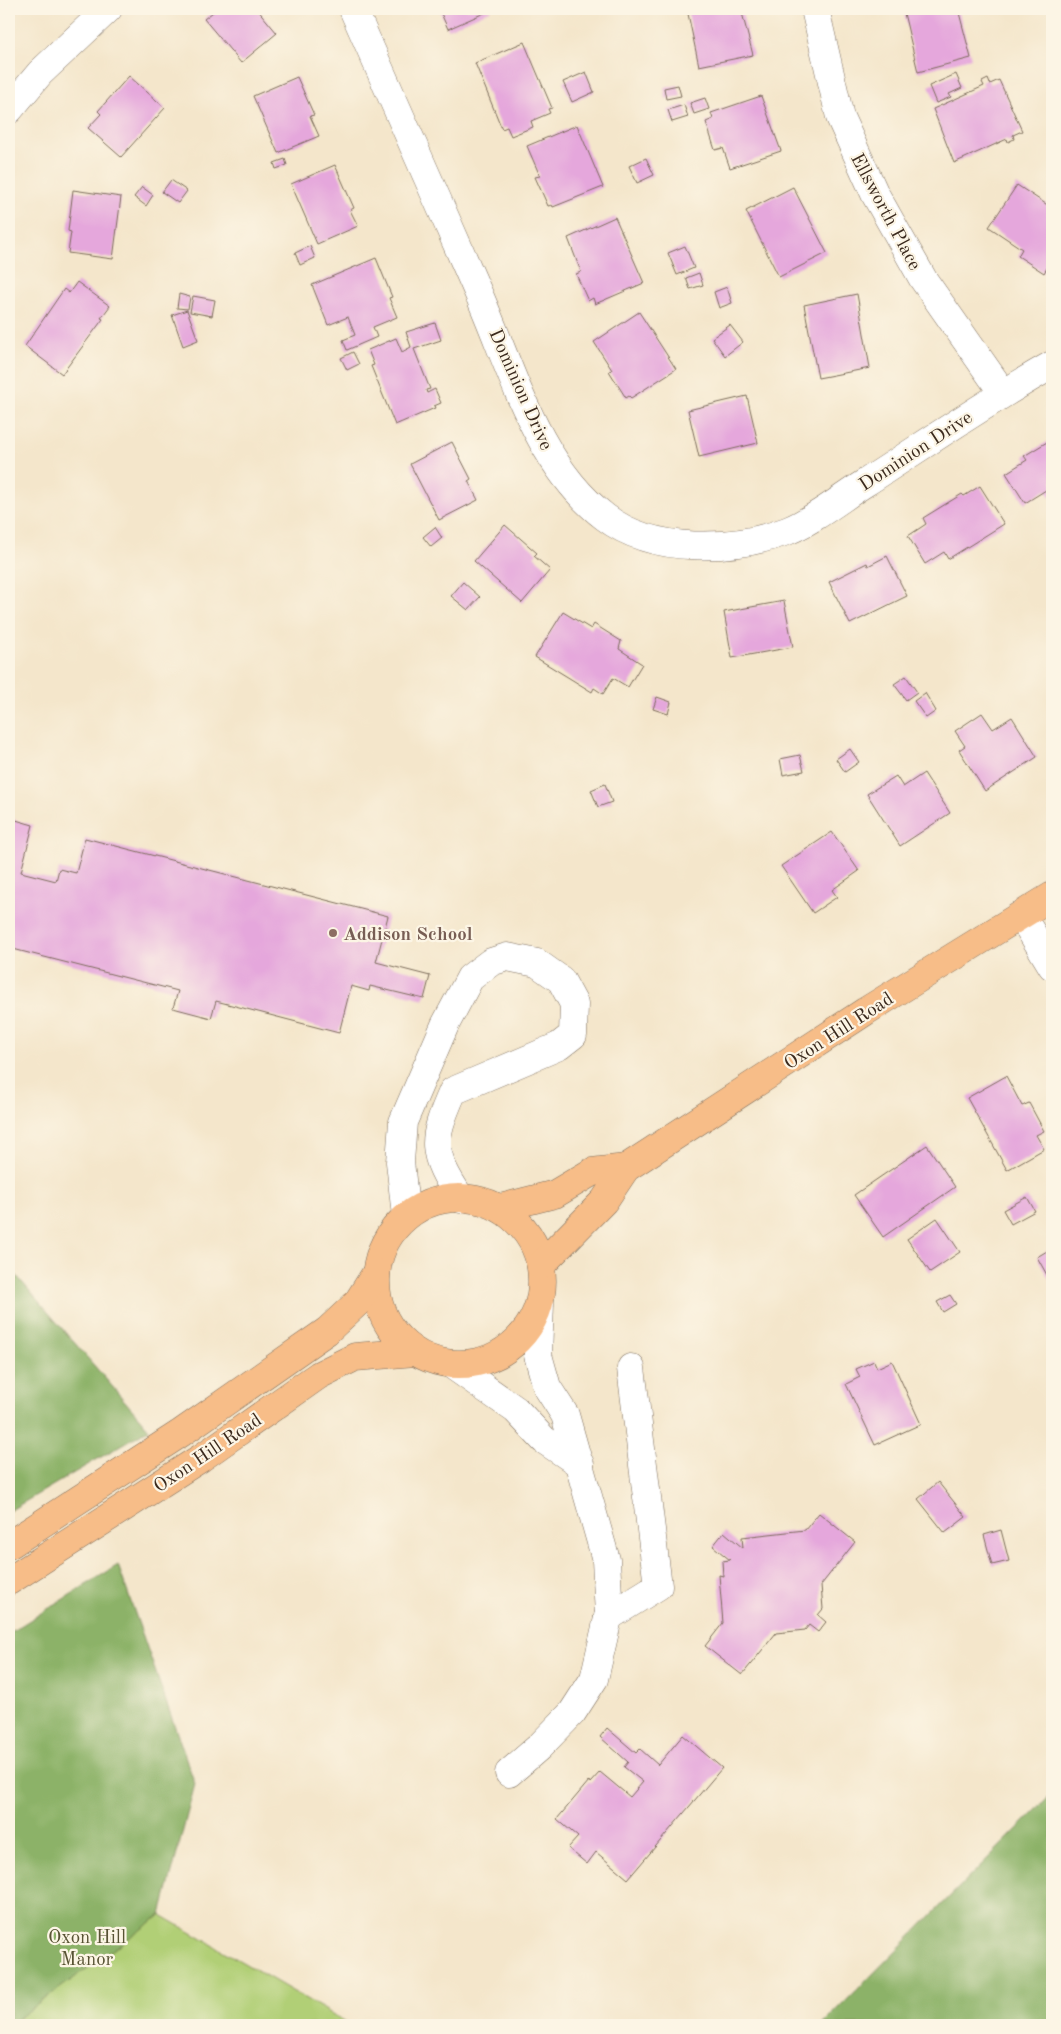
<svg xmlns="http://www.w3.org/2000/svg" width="1061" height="2034" font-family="'Old Standard TT',serif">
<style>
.green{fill:#b1cf76;stroke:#767c4a}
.forest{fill:#8cb267;stroke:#646e42}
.building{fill:#e5a7dc}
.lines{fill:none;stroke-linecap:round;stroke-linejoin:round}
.minor-casing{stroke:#7c6c5b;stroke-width:29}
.major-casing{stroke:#7c6c5b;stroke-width:29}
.minor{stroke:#fff;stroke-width:28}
.major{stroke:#f7bd88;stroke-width:28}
.education-dot{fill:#8d6e63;stroke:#fcf5e5;stroke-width:2}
.labels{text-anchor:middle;stroke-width:4.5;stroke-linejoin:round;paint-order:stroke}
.street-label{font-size:19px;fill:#3b2a1e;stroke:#fcf5e5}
.education-label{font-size:19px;font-weight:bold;fill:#785e54;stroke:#fcf5e5;text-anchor:start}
.park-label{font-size:19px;fill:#585334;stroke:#fcf5e5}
</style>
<rect width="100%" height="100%" fill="#fcf5e5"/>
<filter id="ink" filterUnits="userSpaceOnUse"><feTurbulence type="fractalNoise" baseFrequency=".02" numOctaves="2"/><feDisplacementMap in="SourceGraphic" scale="10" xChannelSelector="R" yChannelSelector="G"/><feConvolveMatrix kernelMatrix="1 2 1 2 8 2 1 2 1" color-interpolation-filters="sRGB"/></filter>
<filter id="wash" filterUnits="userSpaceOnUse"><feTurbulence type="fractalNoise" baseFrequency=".0096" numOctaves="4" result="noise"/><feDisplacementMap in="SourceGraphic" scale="20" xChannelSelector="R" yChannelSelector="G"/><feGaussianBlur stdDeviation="1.12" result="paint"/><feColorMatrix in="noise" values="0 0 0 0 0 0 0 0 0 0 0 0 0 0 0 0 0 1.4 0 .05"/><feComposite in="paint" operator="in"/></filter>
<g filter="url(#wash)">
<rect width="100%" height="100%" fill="#f4e6cb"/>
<polygon class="green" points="9,1722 161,1915 351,2025 9,2025"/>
<g class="forest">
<polygon points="9,1267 149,1429 9,1511"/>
<polygon points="118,1565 195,1784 161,1915 9,2025 9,1633"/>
<polygon points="1052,1794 1052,2025 822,2025"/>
</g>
<g id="blocks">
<g class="building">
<polygon points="217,9 257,9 277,33 241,63 204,19"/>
<polygon points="439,9 491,9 491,10 448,29"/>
<polygon points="687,9 741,9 753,55 699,66"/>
<polygon points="903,9 958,9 971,58 918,72"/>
<polygon points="524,42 552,108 548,109 550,113 531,121 533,127 511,136 507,127 502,129 475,63"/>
<polygon points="586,72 594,92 572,102 563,82"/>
<polygon points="956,74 962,88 949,94 951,97 936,103 929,86"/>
<polygon points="129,76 165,108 121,157 88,128 101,114 98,111"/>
<polygon points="297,77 314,115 310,116 319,136 278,153 253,96"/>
<polygon points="988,79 990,84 999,80 1022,131 1013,135 1014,139 1008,142 1007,139 954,163 933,109 984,86 982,82"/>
<polygon points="678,85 681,96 666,99 664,88"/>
<polygon points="761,96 781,151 730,168 723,148 715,150 706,122 713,119 711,113"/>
<polygon points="705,98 709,109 694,114 690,103"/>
<polygon points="684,105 688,117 672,122 668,110"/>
<polygon points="577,125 603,187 553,207 552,205 548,206 535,177 540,176 527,146"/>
<polygon points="646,158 654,175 637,183 629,166"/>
<polygon points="285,159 287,165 276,169 274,163"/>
<polygon points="335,165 354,208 350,210 358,226 317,244 291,184"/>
<polygon points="171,180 187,191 178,203 162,192"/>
<polygon points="1017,185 1052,208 1052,255 1050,258 1052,260 1044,273 1018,256 1022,249 989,227"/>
<polygon points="142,187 153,195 146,206 134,197"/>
<polygon points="793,187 827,253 779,277 746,211"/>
<polygon points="73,190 121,197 113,259 68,253 71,232 68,231"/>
<polygon points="615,217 644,283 595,304 593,298 588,301 576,274 581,272 568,238"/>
<polygon points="310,246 315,258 300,265 295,253"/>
<polygon points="685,246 694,268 677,275 668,253"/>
<polygon points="376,258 392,297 389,298 397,317 373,327 377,337 347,350 343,340 355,335 348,317 328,325 312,285"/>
<polygon points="699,273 703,285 690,289 686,278"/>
<polygon points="77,282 110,306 101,318 103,319 62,374 25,346 64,289 69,293"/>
<polygon points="727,287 732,303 719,308 714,292"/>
<polygon points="179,294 190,297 188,309 177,308"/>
<polygon points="857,294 870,368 818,378 804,305"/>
<polygon points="193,296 215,300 212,316 190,312"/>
<polygon points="187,310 198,340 183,346 172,315"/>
<polygon points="639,312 676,369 631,398 629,396 626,398 609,371 612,370 594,342"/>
<polygon points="435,323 441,340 414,349 430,389 426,390 427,393 435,389 441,403 434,406 435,408 395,425 371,366 374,365 368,350 396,338 402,352 411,347 406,332"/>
<polygon points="730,325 743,342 725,356 712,338"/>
<polygon points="353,352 359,364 347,370 341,358"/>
<polygon points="747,396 758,443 699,457 688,410"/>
<polygon points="1052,439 1052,495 1050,497 1046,490 1025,503 1006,473 1027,460 1024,456"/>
<polygon points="452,442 471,479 468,481 478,500 439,520 410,464"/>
<polygon points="980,486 1004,524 948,559 944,552 925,564 908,536 926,524 923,518 962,494 964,496"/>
<polygon points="505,525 537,553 534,556 550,570 522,603 474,561"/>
<polygon points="435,527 442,538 431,547 423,537"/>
<polygon points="887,556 907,596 850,624 829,582 867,563 868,566"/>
<polygon points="463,582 480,597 468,610 451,596"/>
<polygon points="784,601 793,647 732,658 724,612"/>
<polygon points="563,612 591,629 594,624 621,641 619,649 642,664 628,687 613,678 603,694 594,688 592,692 535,657"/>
<polygon points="906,676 917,692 906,700 894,684"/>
<polygon points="925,693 936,711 926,718 914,701"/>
<polygon points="657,697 671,702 668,714 653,709"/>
<polygon points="982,713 993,729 1012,717 1037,757 985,791 959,750 965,746 955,731"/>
<polygon points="850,749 859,762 845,772 836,759"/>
<polygon points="800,755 804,771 783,775 780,759"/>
<polygon points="924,773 950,813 900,846 867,794 896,776 903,787"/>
<polygon points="605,784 612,802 598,807 591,790"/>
<polygon points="9,818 33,825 21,872 56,881 59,869 76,873 85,838 388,916 376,962 430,976 424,999 370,986 369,991 351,986 339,1033 216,1001 211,1018 173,1008 178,991 9,948"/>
<polygon points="832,832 859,871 832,890 837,897 813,913 781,866"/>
<polygon points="1006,1076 1022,1106 1029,1103 1044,1131 1036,1135 1044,1149 1007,1170 967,1098"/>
<polygon points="927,1145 955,1187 883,1237 854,1195"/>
<polygon points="1027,1197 1035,1211 1011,1224 1003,1210"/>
<polygon points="937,1218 960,1252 930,1272 907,1239"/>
<polygon points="1052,1248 1052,1284 1037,1257"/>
<polygon points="950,1295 956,1304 943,1312 937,1302"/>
<polygon points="874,1361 877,1368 892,1361 921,1424 875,1445 846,1384 860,1377 856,1369"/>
<polygon points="938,1482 966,1517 945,1533 918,1499"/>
<polygon points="819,1513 855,1542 821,1585 823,1609 818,1615 826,1622 818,1632 809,1625 805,1630 776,1633 742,1675 705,1646 723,1623 719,1575 723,1576 722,1561 730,1560 713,1546 724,1532 743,1548 742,1537 805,1530"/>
<polygon points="1001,1530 1009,1561 992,1565 984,1535"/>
<polygon points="607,1728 636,1753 640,1749 658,1765 683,1735 722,1768 628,1879 596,1852 587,1864 568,1848 578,1837 557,1819 589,1781 590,1783 600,1772 630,1797 643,1782 624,1767 628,1762 600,1737"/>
</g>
</g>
</g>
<g filter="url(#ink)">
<use href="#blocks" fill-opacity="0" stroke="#7c6c5b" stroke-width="1"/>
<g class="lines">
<defs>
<g id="minor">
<path d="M353,9C394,102 436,196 477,290C511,366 536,465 605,517C653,554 733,551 787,531C813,521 841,498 865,483C927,443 988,401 1052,365"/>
<polyline points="815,9 840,117 875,194 923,279 1003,393"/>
<polyline points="9,110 40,73 108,9"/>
<polyline points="1021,915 1052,966"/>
<path d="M406,1216L400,1162L403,1122L445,1025L470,978L491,962L507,957L537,963L561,980L574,1004L573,1035L559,1046L453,1091C431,1141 430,1152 461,1199"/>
<polyline points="452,1365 516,1410 544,1440 580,1464"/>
<polyline points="608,1617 658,1586 631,1368"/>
<polyline points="509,1773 539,1747 572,1713 594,1679 609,1614 606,1560 565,1415 547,1387 538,1355 540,1303"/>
</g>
<g id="major">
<circle cx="459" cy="1281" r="83"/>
<polyline points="500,1208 555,1194 592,1172 626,1168"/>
<polyline points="541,1265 604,1201 626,1168 866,1011 1052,896"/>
<polyline points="9,1545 181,1433 327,1331 357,1303 376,1273"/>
<polyline points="9,1581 201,1458 319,1375 355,1357 415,1352"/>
</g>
</defs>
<use href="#minor" class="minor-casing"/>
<use href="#major" class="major-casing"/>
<use href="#minor" class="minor"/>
<use href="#major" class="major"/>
</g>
</g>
<circle class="education-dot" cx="333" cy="933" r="5"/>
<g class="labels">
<g class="street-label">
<text transform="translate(887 211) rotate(62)" y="7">Ellsworth Place</text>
<text transform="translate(522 389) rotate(66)" y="7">Dominion Drive</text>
<text transform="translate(915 450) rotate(-33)" y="7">Dominion Drive</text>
<text transform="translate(838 1030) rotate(-33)" y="7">Oxon Hill Road</text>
<text transform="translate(207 1452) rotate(-34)" y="7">Oxon Hill Road</text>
</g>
<g class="education-label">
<text x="343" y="940">Addison School</text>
</g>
<g class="park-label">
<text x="87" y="1943">Oxon Hill<tspan x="87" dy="22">Manor</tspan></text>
</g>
</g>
<rect width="1061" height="2034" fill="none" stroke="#fcf5e5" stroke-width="30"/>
</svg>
